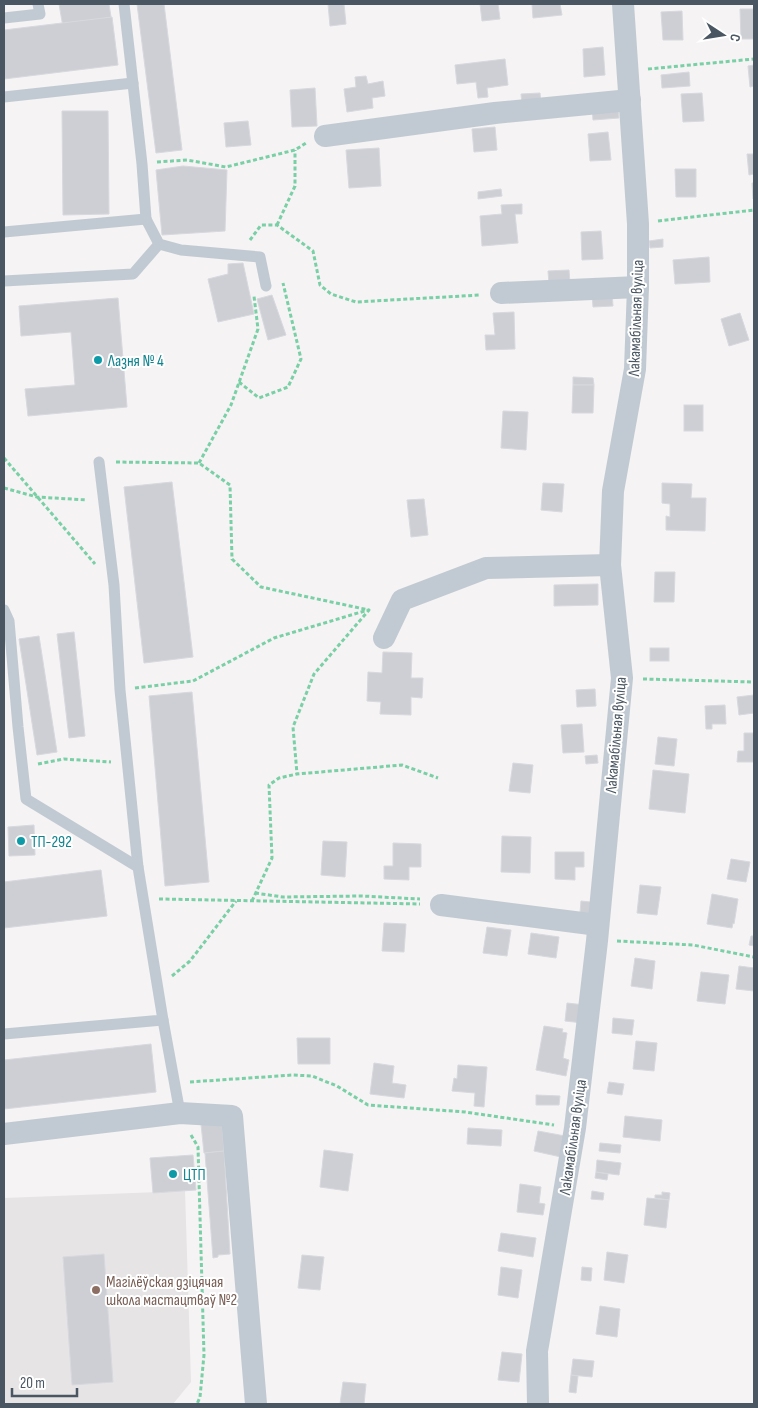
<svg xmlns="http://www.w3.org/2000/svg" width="758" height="1408" font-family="'Sofia Sans Condensed',sans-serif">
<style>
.education{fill:#e6e4e5}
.building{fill:#cdcfd5;stroke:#d7d9de}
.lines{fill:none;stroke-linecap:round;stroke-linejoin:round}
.path{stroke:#7ad0a6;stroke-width:3;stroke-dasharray:4 2.5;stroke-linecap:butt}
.lane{stroke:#c1cad2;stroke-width:11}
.street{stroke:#c1cad2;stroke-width:22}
.culture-dot{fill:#0f9aa8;stroke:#fff;stroke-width:2}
.education-dot{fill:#8d6e63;stroke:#fff;stroke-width:2}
.labels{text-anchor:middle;stroke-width:4;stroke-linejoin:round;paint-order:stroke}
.street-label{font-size:16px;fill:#4a5661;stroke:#fff}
.culture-label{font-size:16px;fill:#0d838f;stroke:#fff;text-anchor:start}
.education-label{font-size:16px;fill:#785e54;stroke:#fff;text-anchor:start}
</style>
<rect width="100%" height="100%" fill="#f5f3f3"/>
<polygon class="education" points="185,1191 191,1382 173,1404 4,1404 4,1198"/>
<g class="building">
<polygon points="59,4 109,4 111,17 63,27"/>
<polygon points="137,4 164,4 182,150 156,153"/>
<polygon points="328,4 344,4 346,24 330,26"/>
<polygon points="480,4 498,4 500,19 482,21"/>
<polygon points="532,4 560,4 562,15 533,18"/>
<polygon points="740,9 754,9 754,39 741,39"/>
<polygon points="682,11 683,40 663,40 661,12"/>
<polygon points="112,17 118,65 4,79 4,30"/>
<polygon points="603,47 605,75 584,77 583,49"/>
<polygon points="505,59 508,85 487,88 488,97 478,98 476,82 457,84 455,65"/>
<polygon points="754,65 754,86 750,87 748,66"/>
<polygon points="689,72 690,86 662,88 661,75"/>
<polygon points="366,76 368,84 383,81 385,96 372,98 373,108 347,112 344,89 356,87 355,77"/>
<polygon points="315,88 317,126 292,127 290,90"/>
<polygon points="540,93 541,103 522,104 521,94"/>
<polygon points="702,93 704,121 683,122 681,94"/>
<polygon points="618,106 619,118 593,120 592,108"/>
<polygon points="62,111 108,111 109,214 63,215"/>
<polygon points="248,121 251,145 226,147 224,123"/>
<polygon points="495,127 497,150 474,152 472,129"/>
<polygon points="608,132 611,160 590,161 588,134"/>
<polygon points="379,148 381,186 349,188 346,150"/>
<polygon points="747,154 754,154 754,174 749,175"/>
<polygon points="183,166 227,170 225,231 162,235 156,170"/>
<polygon points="675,169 696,169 696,197 676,197"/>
<polygon points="752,183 754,183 754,199 753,199"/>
<polygon points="501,189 502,196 478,199 478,192"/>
<polygon points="522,204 522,214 515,214 518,243 482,246 480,216 502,214 501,205"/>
<polygon points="601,231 603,259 582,260 581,232"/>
<polygon points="663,239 663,247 650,248 649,241"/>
<polygon points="709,257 710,282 675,284 673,260"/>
<polygon points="243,263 254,314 218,322 208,279 228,274 228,264"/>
<polygon points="569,270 570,283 549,284 548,271"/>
<polygon points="612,293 613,306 593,307 592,294"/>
<polygon points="272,295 286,335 268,340 257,299"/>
<polygon points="118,298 127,407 28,416 25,389 75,385 71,332 21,336 19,306"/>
<polygon points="514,312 515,349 486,350 485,335 495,335 493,313"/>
<polygon points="740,313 749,340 729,346 721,319"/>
<polygon points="573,377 593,378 594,385 573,385"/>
<polygon points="573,385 594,385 593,413 572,413"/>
<rect x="684" y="405" width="19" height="26"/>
<polygon points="503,411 528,412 526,450 501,448"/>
<polygon points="172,482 193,657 144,663 124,487"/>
<polygon points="543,483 564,484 562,512 541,510"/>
<polygon points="662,483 692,484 691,498 706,498 705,531 666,530 666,516 670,517 670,504 662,503"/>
<polygon points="424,499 428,535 411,537 407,500"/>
<polygon points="655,572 675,572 674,602 654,602"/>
<polygon points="598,584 598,605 554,606 554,585"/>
<polygon points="74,632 85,736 69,738 57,634"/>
<polygon points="39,636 57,752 37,755 19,639"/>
<rect x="650" y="648" width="19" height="13"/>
<polygon points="383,652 412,653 411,678 423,678 422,698 411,697 411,715 380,714 381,702 367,701 368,672 382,673"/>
<polygon points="595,689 596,706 577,707 576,690"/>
<polygon points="192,692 209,882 165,886 149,696"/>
<polygon points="754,695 754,713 739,715 737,697"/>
<polygon points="725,705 726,724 712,724 712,729 706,729 705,706"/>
<polygon points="582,724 584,752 563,753 561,725"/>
<polygon points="744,733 754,733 754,762 737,762 738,751 744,751"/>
<polygon points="658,737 677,739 674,766 655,764"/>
<polygon points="597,755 598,763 586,764 585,756"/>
<polygon points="513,763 533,765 530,793 509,791"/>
<polygon points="653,770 689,774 685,813 649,809"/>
<polygon points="34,825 35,855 9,856 8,827"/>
<polygon points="502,836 531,837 530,873 501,872"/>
<polygon points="323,841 347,842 345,877 321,875"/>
<polygon points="393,843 421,844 421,867 409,867 409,880 384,879 384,866 393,866"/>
<polygon points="555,852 584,852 584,867 575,867 575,880 555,879"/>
<polygon points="731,859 750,862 746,882 727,879"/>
<polygon points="101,870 107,916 4,928 4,882"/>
<polygon points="640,885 661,887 657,915 637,913"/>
<polygon points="712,894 738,899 734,924 733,923 732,928 707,924"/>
<polygon points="581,901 600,903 599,915 580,913"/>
<polygon points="384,923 406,924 404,952 382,951"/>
<polygon points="487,927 511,930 507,956 483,953"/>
<polygon points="531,933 559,937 556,958 528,954"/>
<polygon points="751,936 754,936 754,946 749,945"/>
<polygon points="635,958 655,961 652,989 631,986"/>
<polygon points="739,966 754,968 754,991 736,989"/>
<polygon points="701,972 729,975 725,1004 697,1001"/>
<polygon points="567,1003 585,1005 583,1023 565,1021"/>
<polygon points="613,1018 634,1020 632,1035 612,1033"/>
<polygon points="544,1026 563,1029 562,1032 567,1033 563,1058 569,1060 566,1076 536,1070"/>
<polygon points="297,1038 330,1038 330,1064 298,1064"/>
<polygon points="636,1041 657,1043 654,1071 633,1069"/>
<polygon points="151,1044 156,1092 4,1109 4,1060"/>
<polygon points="374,1063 394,1066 392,1083 406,1085 404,1098 370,1094"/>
<polygon points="458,1065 487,1067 484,1107 474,1106 475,1093 452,1091 454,1078 457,1079"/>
<polygon points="609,1082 624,1084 622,1095 607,1093"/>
<polygon points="536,1095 560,1096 559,1105 536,1105"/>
<polygon points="625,1116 662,1120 660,1141 623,1137"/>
<polygon points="222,1123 224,1151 204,1153 201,1124"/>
<polygon points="468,1128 502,1130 501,1146 467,1144"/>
<polygon points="538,1131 565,1136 561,1157 534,1151"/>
<polygon points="600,1143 621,1145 620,1153 599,1151"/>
<polygon points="324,1150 353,1154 348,1191 320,1187"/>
<polygon points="224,1151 230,1254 218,1255 218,1257 213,1258 205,1153"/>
<polygon points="193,1155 196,1190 153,1193 150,1158"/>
<polygon points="597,1160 621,1163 619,1175 596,1172"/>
<polygon points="596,1172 608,1174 607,1180 595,1178"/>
<polygon points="520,1184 541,1187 539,1203 545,1204 543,1215 517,1212"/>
<polygon points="592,1191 604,1193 603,1200 591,1199"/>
<polygon points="662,1192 670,1193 669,1200 655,1198 655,1195 662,1195"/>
<polygon points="647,1198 669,1200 666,1228 644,1225"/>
<polygon points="501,1233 536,1238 533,1257 498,1251"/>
<polygon points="607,1252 628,1255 624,1283 604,1280"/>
<polygon points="104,1254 113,1382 72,1385 63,1257"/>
<polygon points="302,1255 324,1257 320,1290 298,1288"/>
<polygon points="501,1267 522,1270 518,1298 498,1295"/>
<polygon points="582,1267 592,1268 591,1281 581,1280"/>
<polygon points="600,1306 620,1309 617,1337 596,1334"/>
<polygon points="502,1352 522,1354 519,1382 498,1380"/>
<polygon points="573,1359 594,1361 592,1377 571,1375"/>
<polygon points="571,1375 578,1376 576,1393 569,1392"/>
<polygon points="343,1382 366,1384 364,1404 340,1404"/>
</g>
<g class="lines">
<g class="path">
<polyline points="648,69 754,59"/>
<polyline points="157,162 187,160 226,167 295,150 306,143"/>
<polyline points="658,221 754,210"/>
<polyline points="277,225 295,186 295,150"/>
<polyline points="250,240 261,225 277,225 313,251 320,285 331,294 356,302 480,295"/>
<polyline points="239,382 259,398 288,387 301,359 283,283"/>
<polyline points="4,458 95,564"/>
<polyline points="116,462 199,463 230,485 232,559 261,587 369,610 314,674 293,727 297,774"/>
<polyline points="199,463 231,405 258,329 254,296"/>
<polyline points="4,488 37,497 87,500"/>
<polyline points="643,679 754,682"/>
<polyline points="135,688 193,681 274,638 368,610"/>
<polyline points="38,764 64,759 111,762"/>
<polyline points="255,893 283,897 362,896 420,899"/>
<polyline points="159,899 420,904"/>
<polyline points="252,901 272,858 269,785 279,778 297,774 402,765 438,778"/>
<polyline points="617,941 693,945 754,957"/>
<polyline points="172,976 190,961 236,901"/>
<polyline points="190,1082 293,1075 312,1076 337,1086 368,1105 465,1112 554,1125"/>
<polyline points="191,1135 198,1147 204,1355 200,1397 197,1404"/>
</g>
<g class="lane">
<polyline points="4,18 40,14 38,4"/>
<polyline points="4,97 133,83"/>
<polyline points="146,219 159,244 181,250 260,257 266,286"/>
<polyline points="4,232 146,219 142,164 124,4"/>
<polyline points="4,281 133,274 159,244"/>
<polyline points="99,462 114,585 120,690 138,867"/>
<polyline points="4,610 9,621 18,727 26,799 138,867 163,1020 4,1034"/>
<polyline points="163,1020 180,1113"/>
</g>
<g class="street">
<polyline points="325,136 495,113 630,100"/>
<polyline points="501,293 638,287"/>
<polyline points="384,638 402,600 486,568 610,565"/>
<polyline points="441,905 598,925"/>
<polyline points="4,1134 180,1113 232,1116 256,1404"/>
<polyline points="538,1404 537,1351 575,1128 597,941 622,678 610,565 613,491 635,369 638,287 638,224 623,4"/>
</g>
</g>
<g class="culture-dot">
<circle cx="98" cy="360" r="5"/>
<circle cx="21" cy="841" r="5"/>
<circle cx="173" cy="1174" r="5"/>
</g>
<circle class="education-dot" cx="96" cy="1290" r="5"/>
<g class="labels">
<g class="street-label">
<text transform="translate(635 318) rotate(-88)" y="6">Лакамабільная вуліца</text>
<text transform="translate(615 735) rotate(-85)" y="6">Лакамабільная вуліца</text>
<text transform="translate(572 1137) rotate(-82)" y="6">Лакамабільная вуліца</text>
</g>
<g class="culture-label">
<text x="108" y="366">Лазня № 4</text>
<text x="31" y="847">ТП-292</text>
<text x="183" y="1180">ЦТП</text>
</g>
<g class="education-label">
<text x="106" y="1287">Магілёўская дзіцячая<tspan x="106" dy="18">школа мастацтваў №2</tspan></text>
</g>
</g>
<rect width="758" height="1408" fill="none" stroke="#4a5661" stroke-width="10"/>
<g transform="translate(723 35) rotate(102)" stroke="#ffffff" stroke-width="4" paint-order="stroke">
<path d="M0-4L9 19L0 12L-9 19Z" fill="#4a5661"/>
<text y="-8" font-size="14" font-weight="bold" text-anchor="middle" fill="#4a5661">С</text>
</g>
<path d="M12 1388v8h65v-8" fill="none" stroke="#4a5661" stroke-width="2.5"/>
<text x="20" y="1388" font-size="15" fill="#4a5661" stroke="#ffffff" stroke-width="4" paint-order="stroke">20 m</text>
</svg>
